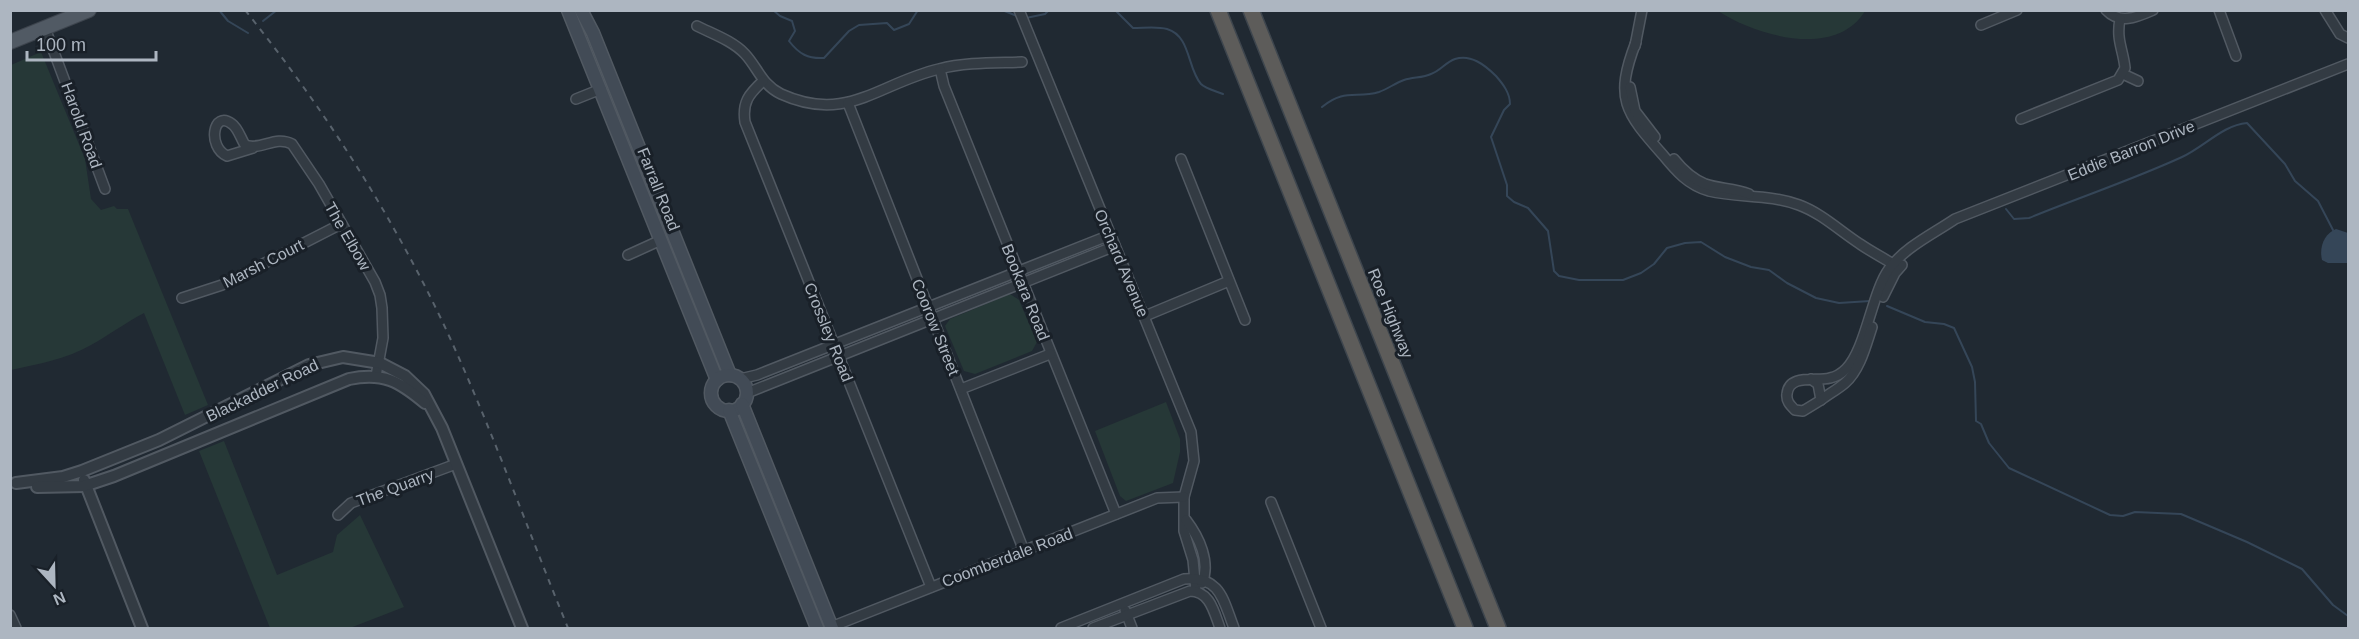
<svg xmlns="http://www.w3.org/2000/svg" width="2359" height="639" font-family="Arial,sans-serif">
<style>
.green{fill:#263837}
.water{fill:#354658}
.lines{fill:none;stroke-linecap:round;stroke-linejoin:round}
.stream{stroke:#354658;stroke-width:2}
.minor-casing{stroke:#515962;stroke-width:12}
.tertiary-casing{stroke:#515962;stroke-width:14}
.secondary-casing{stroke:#515962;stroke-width:15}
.primary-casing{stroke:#3d444d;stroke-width:16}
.trunk-casing{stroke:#3e464e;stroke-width:18}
.minor{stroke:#333b43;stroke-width:9}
.tertiary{stroke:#333b43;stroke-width:10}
.secondary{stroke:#424b56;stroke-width:12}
.primary{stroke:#515a64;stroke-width:14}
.trunk{stroke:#5d5c5a;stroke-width:15}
.rail{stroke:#58626c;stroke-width:2;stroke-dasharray:6 6;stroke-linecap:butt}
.labels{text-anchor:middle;stroke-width:6;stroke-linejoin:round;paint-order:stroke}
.street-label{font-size:16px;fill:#adb6c1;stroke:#192028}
</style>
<rect width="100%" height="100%" fill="#202932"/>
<g class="green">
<path d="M1718,11V10L1865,11C1836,59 1756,36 1718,11Z"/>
<path d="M41,52L85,159L91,199L101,210L114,206L117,209H128L208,405L185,415L144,313C125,323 109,335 91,345C67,359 38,364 11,370V65Z"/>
<polygon points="1010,294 1019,300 1037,342 1032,351 975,374 964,371 945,326 950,319"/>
<polygon points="1166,402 1180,439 1180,452 1173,483 1126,501 1120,496 1095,431"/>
<polygon points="224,441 277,575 333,552 337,535 360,515 404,607 350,628 270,628 199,451"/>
</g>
<path class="water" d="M2336,229L2348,233V263H2328L2322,260C2319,247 2324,234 2336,229Z"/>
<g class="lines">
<g class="stream">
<polyline points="219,10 228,21 248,33"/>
<path d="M773,10L780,16L792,21L795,31L789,41C799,54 808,59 824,58L849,31L859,25L887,23L894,30L909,24L918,10"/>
<polyline points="1002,10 1017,16"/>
<path d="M1115,10L1133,28C1144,28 1157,26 1167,29C1191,36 1187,68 1201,84C1206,89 1216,91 1223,94"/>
<polyline points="1026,18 1045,14 1049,10"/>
<polyline points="263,21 277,10"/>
<path d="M1322,107C1345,88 1356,99 1379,92C1388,89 1395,83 1404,80C1413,77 1423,78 1431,74C1440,71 1446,62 1455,59C1471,54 1485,65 1496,76C1503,84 1510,93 1510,104L1504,110L1491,137L1507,185V196L1514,202L1528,208L1548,231L1554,271L1559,276L1579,280H1623L1641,273L1654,264L1667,248L1685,243L1701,242L1725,257L1751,267L1769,270L1787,283L1816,298L1839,303L1870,301"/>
<path d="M2006,209L2014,219L2029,218C2080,197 2132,180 2182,157C2204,147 2223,125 2247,123L2285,164L2295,181L2318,201L2333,230"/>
<polyline points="1887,306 1925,322 1944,324 1954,328 1972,367 1975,382 1976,421 1981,424 1989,443 2009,468 2110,515 2123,516 2135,512 2181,514 2247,542 2302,569 2333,605 2348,616"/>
</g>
<defs>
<g id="minor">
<polyline points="1019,10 1191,432 1194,461 1184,497 1184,531 1193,560 1196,591"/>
<path d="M2106,10C2120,25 2137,17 2153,10"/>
<polyline points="2219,10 2236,56"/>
<polyline points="2325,10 2340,34 2348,38"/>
<polyline points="1981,25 2017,10"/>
<path d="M697,26C713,34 733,41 745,54C758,68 762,85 781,94C847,124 879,83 939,69C966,62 995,63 1022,62"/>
<polyline points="45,28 105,189"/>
<path d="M1636,42C1614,99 1625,112 1663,155C1676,171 1688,185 1709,191C1739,198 1769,194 1799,205C1821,213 1840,231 1860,244C1873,253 1886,259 1899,268"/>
<polyline points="1635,46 1642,10"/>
<polyline points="940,69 944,86 1116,514"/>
<polyline points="2123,74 2138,81"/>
<path d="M763,81C749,94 742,102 745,122L931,587"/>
<polyline points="1630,87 1635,111 1655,137"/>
<polyline points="576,99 601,89"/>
<polyline points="848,103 1024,551"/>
<path d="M2021,119L2118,80L2125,68C2123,49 2116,40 2120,19"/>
<path d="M253,148L227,156C207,147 213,109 232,124C238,128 241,139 245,145C261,151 275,135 292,144L319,184L375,282L380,295L382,308L383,338L376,376"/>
<polyline points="1181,159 1245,320"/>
<path d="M1674,159C1682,169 1693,179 1705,184C1719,189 1734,188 1749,194"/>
<polyline points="628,255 661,240"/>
<polyline points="1883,297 1895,273 1902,265"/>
<polyline points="182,298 222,285 341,224"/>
<polyline points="1145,316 1229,281"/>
<polyline points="740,379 757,375 1110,235"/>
<path d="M1811,379L1818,384L1821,400L1803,411L1795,410C1790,405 1786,401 1787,394C1789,373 1817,382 1830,378C1835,377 1842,373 1846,369C1866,349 1872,292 1889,269C1905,247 1933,234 1955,219L2348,64"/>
<polyline points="961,389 1050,354"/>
<polyline points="747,393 1115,246"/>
<path d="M1821,400C1829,394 1838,389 1845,383C1860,370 1866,345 1872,327"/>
<polyline points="1271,502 1321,628"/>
<polyline points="338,515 351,503 456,464"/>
<path d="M1186,520C1199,537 1211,562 1202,583"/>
<polyline points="1125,610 1132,628"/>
<polyline points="10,615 16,628"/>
<polyline points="831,627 1157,498 1184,497"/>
<path d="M1061,628L1184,579C1221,576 1223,600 1234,628"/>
<path d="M1093,628L1190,591C1210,591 1214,612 1220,628"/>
</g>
<g id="tertiary">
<polyline points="84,480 142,628"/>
<polyline points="16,483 63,477 82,471 159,440 309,365 343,357 380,363 405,376 424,394 442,428 522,628"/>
<path d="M37,487L84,486L114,476L349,379C383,372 399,381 425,403"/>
</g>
<g id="secondary">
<polyline points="568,10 717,380"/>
<polyline points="581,10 593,33 730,375"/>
<circle cx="729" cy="393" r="18"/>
<polyline points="742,404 832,628"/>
<polyline points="729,410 817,628"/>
</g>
<polyline id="primary" points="10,42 89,10"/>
<g id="trunk">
<polyline points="1218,10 1465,628"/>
<polyline points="1251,10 1498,628"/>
</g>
</defs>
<use href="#minor" class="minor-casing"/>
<use href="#tertiary" class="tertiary-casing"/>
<use href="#secondary" class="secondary-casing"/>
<use href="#primary" class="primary-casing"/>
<use href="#trunk" class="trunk-casing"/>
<use href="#minor" class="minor"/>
<use href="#tertiary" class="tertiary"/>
<use href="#secondary" class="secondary"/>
<use href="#primary" class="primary"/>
<use href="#trunk" class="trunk"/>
<path class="rail" d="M245,10C323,107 391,213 444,325C490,424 527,528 568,628"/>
</g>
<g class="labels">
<g class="street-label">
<text transform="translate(82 125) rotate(70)" y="6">Harold Road</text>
<text transform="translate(2131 150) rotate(-22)" y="6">Eddie Barron Drive</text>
<text transform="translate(659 189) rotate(68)" y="6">Farrall Road</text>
<text transform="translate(348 236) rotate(60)" y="6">The Elbow</text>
<text transform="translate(263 263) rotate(-27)" y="6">Marsh Court</text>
<text transform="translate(1122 263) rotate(67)" y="6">Orchard Avenue</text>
<text transform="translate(1026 292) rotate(68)" y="6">Bookara Road</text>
<text transform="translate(1391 313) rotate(68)" y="6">Roe Highway</text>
<text transform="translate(936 327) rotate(68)" y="6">Coorow Street</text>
<text transform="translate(829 332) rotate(68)" y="6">Crossley Road</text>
<text transform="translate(262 390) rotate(-26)" y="6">Blackadder Road</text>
<text transform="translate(395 487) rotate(-20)" y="6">The Quarry</text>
<text transform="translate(1007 557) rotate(-21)" y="6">Coomberdale Road</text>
</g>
</g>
<rect width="2359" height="639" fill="none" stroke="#adb6c1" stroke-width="24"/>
<g transform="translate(54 585) rotate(158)" stroke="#192028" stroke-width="4.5" paint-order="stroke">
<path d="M0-4.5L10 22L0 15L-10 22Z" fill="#adb6c1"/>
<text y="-9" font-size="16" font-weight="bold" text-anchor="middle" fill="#adb6c1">N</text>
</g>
<path d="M27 51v9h129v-9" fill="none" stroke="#adb6c1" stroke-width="3"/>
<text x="36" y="51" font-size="18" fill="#adb6c1" stroke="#192028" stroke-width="4.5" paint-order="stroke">100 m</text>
</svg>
